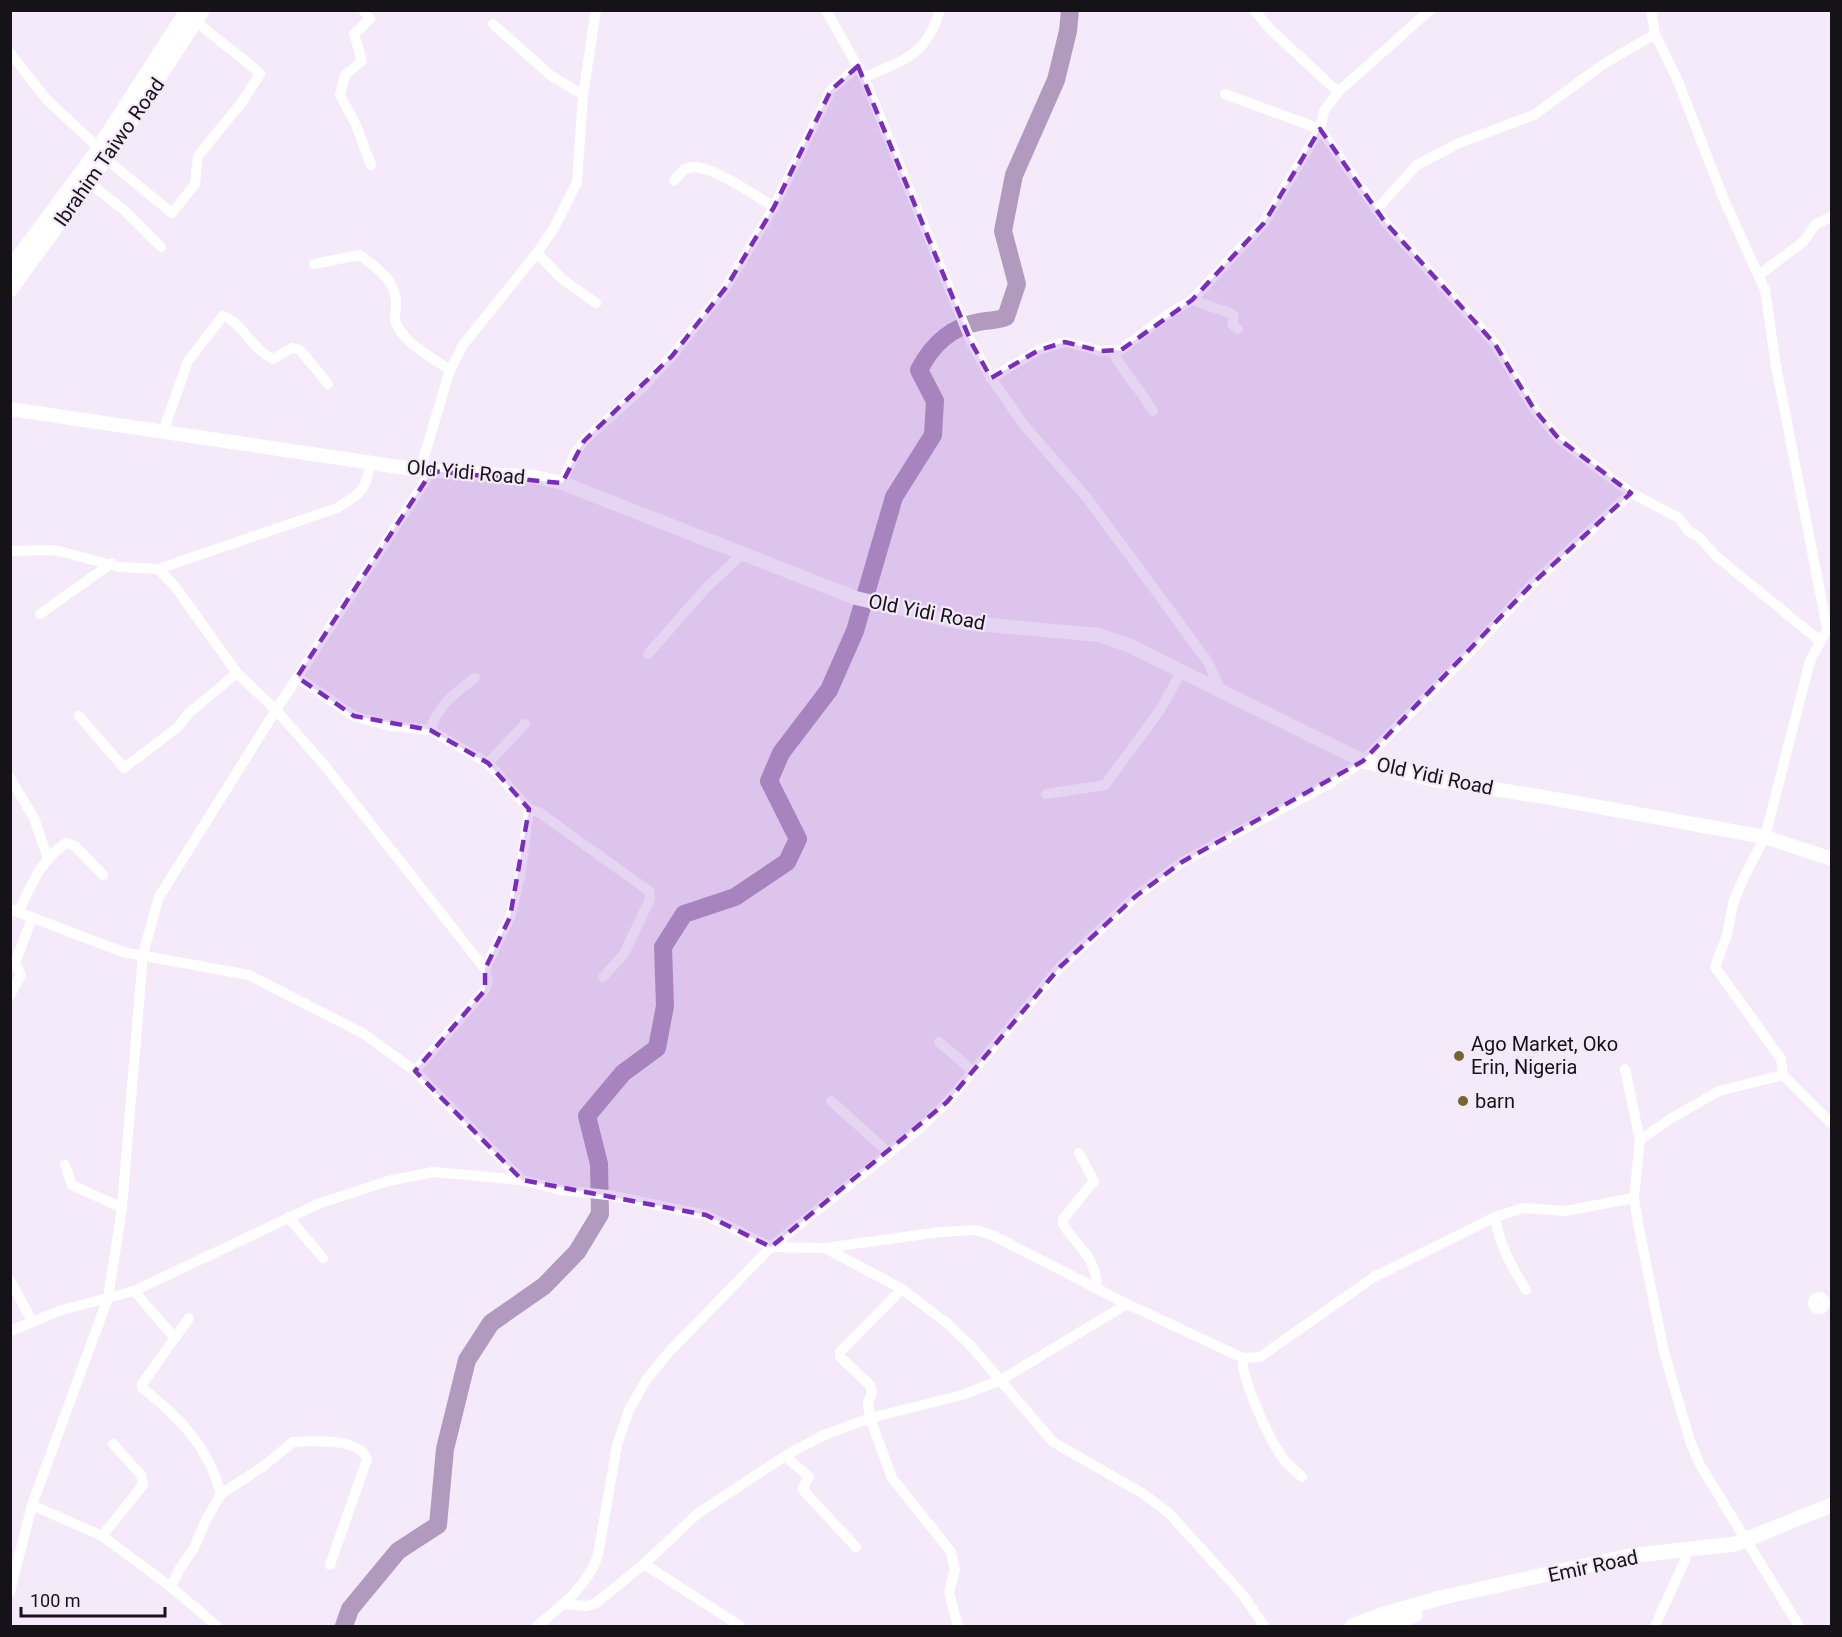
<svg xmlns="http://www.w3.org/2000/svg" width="1842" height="1637" font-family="Roboto,sans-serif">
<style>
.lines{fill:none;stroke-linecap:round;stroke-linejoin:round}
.river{stroke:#b29abf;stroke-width:18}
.minor{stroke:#fff;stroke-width:10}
.major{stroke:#fff;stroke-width:14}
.highway{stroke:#fff;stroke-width:15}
.marked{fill:#7b2cbf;fill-opacity:0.2;stroke:#7b2cbf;stroke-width:4.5;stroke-dasharray:12 8;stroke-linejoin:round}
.poi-dot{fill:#746532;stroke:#f4eaf9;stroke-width:2}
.labels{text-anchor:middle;stroke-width:4.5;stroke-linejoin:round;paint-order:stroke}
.street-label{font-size:20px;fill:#161318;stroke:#f4eaf9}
.poi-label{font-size:20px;fill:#161318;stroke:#f4eaf9;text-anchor:start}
</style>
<rect width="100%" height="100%" fill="#f4eaf9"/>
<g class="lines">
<path class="river" d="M344,1626L350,1609L398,1551L438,1525L445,1449L467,1360L491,1323L544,1286L577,1252L600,1214L599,1164L587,1116L623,1073L657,1048L665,1006L663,947L684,914L735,897L787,862L798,839L769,781L781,753L829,690L855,631L894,497L933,435L935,401L919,370C932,345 950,327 979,322C989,320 996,321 1006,317L1017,284L1003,231L1014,175L1056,80L1068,31L1070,10"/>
<g class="minor">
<polyline points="363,10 370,19 354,34 362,61 345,75 340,95 356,125 371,165"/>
<polyline points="826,10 864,78 971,342 991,378 1024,425 1087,498 1208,662 1221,691"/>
<polyline points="1254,10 1272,31 1338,92"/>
<polyline points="1651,10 1655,34 1678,81 1722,195 1765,290 1776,366 1827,628"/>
<polyline points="493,24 550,75 583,95"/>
<polyline points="10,53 47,100 99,148"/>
<path d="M864,78C905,58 925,58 940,10"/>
<polyline points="1225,94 1320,129 1385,222 1495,344 1534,409 1559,439 1631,493 1679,518 1688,531 1699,537 1717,557 1820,641"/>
<path d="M106,159L172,213L195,184L198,156L242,102L260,74C240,54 217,41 196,21"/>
<path d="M674,181C679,175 683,168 692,167C713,166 756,196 774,207"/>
<polyline points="89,183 124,210 161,247"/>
<polyline points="1376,210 1417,165 1459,143 1534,115 1602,65 1655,34"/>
<polyline points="537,253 562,279 596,303"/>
<path d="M314,264L360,255C377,269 394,278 396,301C397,307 394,314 395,320C402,343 432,357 450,370"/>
<polyline points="1759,275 1804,241 1815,225 1832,216"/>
<polyline points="1192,300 1230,313 1234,316 1232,324 1238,329"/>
<path d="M1113,352C1124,374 1141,390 1153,411"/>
<polyline points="991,378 1039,350 1065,342 1100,351 1121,350 1167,315 1192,300 1264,223 1320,129 1324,111 1338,92 1430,10"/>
<path d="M163,432L188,361L223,316C243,323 251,349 273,359L292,348L300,350L328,384"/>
<polyline points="420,470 450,370 463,345 537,253 554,228 577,182 583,95 596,10"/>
<polyline points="562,483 576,452 584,441 642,388 672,356 727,286 774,207 831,90 858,66"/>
<polyline points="10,551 55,550 119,567 158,569 174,585 237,673 276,710 325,766 485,969 488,981 485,990 415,1071"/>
<path d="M158,569L337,508C360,494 367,490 370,462"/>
<polyline points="40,614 112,563"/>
<polyline points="648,654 706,588 743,553"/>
<polyline points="297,677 354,716 391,726 430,730 488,763 529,809 540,813 649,891 650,899 624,954 603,977"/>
<polyline points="79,716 124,768 178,727 189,713 237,673"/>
<path d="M430,730C439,705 453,694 475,678"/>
<polyline points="488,763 525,724"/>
<polyline points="10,778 34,818 48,859"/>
<polyline points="1046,794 1105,785 1160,710 1182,671"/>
<polyline points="10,909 123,952 249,975 364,1034 415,1071 522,1180"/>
<path d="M19,911C31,885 41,860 66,843L75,846L103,875"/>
<polyline points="485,969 510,917 520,876 529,809"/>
<polyline points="10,995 21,975 15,963 32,918"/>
<polyline points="939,1042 973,1071"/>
<polyline points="1625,1069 1640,1140 1634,1198 1638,1223 1664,1352 1690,1441 1700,1465 1799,1626"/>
<polyline points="1783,1075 1781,1059 1715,967 1727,935 1733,903 1744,877 1765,837 1810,661 1831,622"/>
<polyline points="831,1101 889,1153"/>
<polyline points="1640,1140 1670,1119 1719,1091 1783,1075 1832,1124"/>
<path d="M1079,1153L1094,1181L1063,1219V1224C1078,1249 1096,1255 1097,1288"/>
<polyline points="65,1165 72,1185 122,1208"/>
<polyline points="288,1217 323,1258"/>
<path d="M1495,1217C1499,1245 1511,1265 1526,1290"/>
<polyline points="825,1248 940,1232 976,1230 994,1236 1127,1304 1243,1358 1260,1357 1374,1277 1495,1217 1523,1208 1565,1211 1634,1198"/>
<polyline points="10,1280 32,1321"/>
<polyline points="902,1289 840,1352 840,1357 870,1385 872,1393 868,1402 870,1418 892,1478 951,1552 955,1570 949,1592 958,1626"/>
<polyline points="134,1291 174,1337"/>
<circle cx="1819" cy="1303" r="6"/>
<path d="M189,1318L142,1384V1388C179,1416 209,1448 221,1494"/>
<polyline points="10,1331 62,1310 134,1291 318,1204 388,1181 433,1172 522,1180 560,1190 608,1195 706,1215 771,1247 825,1248 902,1289 948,1324 971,1346 1053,1442 1142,1493 1169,1513 1243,1595 1264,1626"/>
<path d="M1243,1358C1240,1377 1270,1440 1282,1457C1287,1465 1296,1471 1302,1477"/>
<polyline points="785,1456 809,1477 802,1489 856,1547"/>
<polyline points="32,1505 102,1536 171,1587 217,1626"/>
<polyline points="102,1536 143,1485 141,1475 113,1444"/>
<polyline points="644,1564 740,1626"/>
<path d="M171,1587L179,1570L194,1548L207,1518L221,1494L265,1465L293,1442C313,1441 360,1438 367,1459L330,1565"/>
<polyline points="10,1592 32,1505 108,1298 122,1208 143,954 159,897 276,710 432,471"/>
<polyline points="563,1604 587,1606 596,1603 644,1564 697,1514 785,1456 822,1436 870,1418 962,1395 1001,1380 1127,1304"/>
<path d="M537,1626C561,1606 588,1586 598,1555L617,1445L629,1410L646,1380L669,1352L771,1247L920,1128L947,1102L1060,967L1136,896L1182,862L1332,782L1363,761L1464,658L1533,583L1631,493"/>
<polyline points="1655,1626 1685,1560 1685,1551"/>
</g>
<g class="major">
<polyline points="10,268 93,156 187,10"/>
<polyline points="10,291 114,148 203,10"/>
<polyline points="10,409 420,470 535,477 562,483 856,598 956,622 1099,635 1128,645 1363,761 1429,779 1544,797 1765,837 1832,859"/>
</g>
<g class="highway">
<polyline points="1352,1626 1384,1614 1440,1598 1629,1556 1735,1544 1832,1505"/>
<polyline points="1381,1626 1415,1615"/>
</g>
</g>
<path class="marked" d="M858,66L971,342L991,378L1039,350L1065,342L1100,351L1121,350L1192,300L1264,223L1320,129L1385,222L1495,344L1534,409L1559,439L1631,493L1533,583L1363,761L1182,862L1136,896L1060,967L947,1102L771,1247L706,1215L522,1180L415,1071L485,990V969L510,917L529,809L488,763L430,730L354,716L297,677L432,471L562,483L584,441L672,356L727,286L774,207L831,90Z"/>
<g class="poi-dot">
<circle cx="1459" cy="1056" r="6"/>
<circle cx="1463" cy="1101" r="6"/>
</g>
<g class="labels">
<g class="street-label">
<text transform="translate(109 152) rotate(-55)" y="7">Ibrahim Taiwo Road</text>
<text transform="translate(466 472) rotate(5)" y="7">Old Yidi Road</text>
<text transform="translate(927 612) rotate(11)" y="7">Old Yidi Road</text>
<text transform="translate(1435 776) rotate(12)" y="7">Old Yidi Road</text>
<text transform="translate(1593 1566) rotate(-12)" y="7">Emir Road</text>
</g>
<g class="poi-label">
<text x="1471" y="1051">Ago Market, Oko<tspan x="1471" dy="23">Erin, Nigeria</tspan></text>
<text x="1475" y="1108">barn</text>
</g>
</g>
<rect width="1842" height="1637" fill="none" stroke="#161318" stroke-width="24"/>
<path d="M21 1607v9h144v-9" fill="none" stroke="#161318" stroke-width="3"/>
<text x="30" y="1607" font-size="18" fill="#161318" stroke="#f4eaf9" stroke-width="4.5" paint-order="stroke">100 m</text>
</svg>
